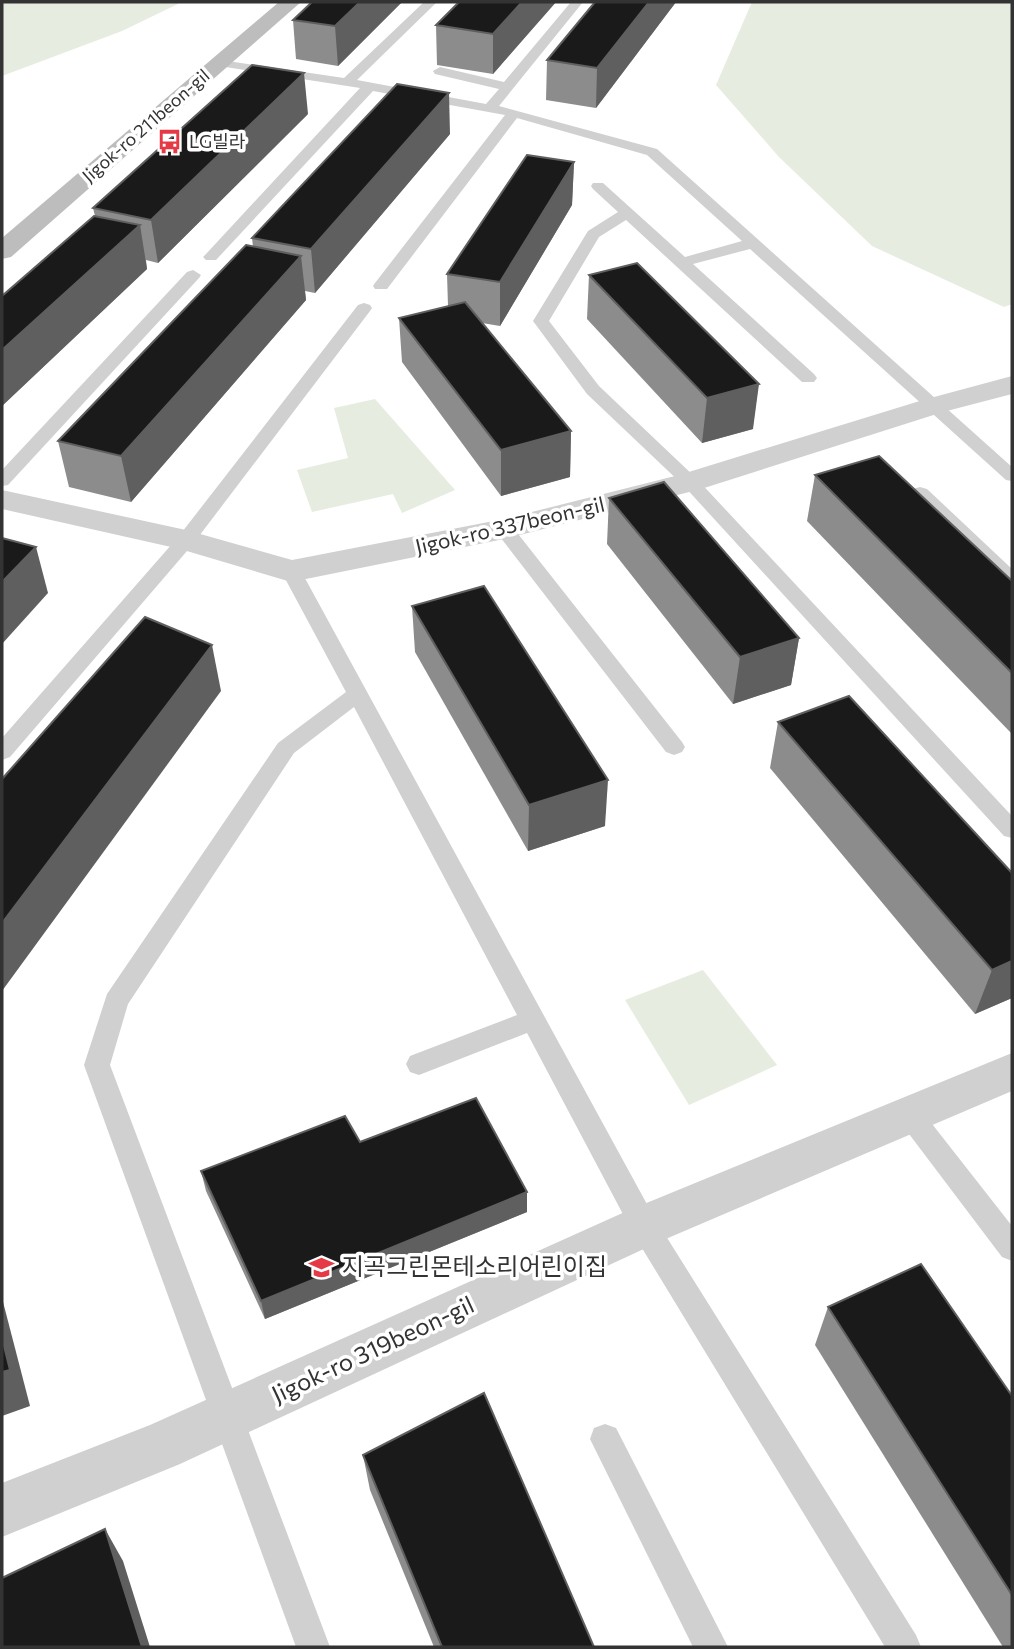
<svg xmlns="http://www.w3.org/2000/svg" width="1014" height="1649" font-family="Commissioner,'Noto Sans KR',sans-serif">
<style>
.green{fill:#e6ecdf}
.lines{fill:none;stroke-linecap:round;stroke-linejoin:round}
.lane{fill:#d0d0d0;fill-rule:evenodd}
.street{fill:#d0d0d0;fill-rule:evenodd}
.secondary{fill:#bdbdbd;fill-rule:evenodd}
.wall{fill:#8c8c8c}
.shaded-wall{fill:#5f5f5f}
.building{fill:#1a1a1a;stroke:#5f5f5f;stroke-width:2}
.labels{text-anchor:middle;stroke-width:7;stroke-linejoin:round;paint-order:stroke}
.far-street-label{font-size:18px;fill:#333;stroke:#fff}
.far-poi-label{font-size:18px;fill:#333;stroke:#fff;text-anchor:start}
.street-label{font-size:21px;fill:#333;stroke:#fff}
.near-poi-label{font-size:24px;fill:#333;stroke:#fff;text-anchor:start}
.near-street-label{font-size:24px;fill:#333;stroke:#fff}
</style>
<rect width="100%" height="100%" fill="#fff"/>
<g class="green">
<polygon points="2,2 182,2 122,31 2,76"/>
<polygon points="752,2 1012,2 1012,304 1004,307 872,246 779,157 716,85"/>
<polygon points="375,399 455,490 402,513 393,494 312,512 297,470 348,458 334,408"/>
<polygon points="703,970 777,1065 689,1105 625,1000"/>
</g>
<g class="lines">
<g class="lane">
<polygon points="424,2 437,2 357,80 486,104 499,89 435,74 433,71 440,67 504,82 571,2 583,2 499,106 657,149 1012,467 1012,481 1006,480 750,249 693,264 814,374 817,378 814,382 802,382 626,220 599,237 549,321 599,386 696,478 1012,816 1012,838 1004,836 684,486 587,394 533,321 588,231 618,212 593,189 591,186 593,183 603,183 685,257 742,241 647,155 517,118 387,289 375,289 373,286 375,283 505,115 373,91 216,260 206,260 203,257 206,254 360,88 219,66 214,65 214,59 344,78"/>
<polygon points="193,270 201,275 199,278 8,485 2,486 2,470 187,272"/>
<polygon points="364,303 370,305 372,308 370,311 193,544 10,757 2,760 2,738 179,536 358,305"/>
<polygon points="920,487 927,489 1012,569 1012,586 1005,584 913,497 911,493 913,489"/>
<polygon points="504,523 511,525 682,742 685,747 682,752 674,755 666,752 497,533 495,529"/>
<polygon points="291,565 298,567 301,571 654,1217 916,1635 921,1647 885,1647 634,1235 527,1033 419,1075 410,1072 406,1064 410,1056 517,1015 354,707 294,753 128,1004 110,1065 330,1647 296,1647 84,1065 107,994 278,743 346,692 281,571 284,567"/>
<polygon points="909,1103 918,1106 1012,1226 1012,1261 1002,1257 900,1122 896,1114 900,1106"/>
<polygon points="605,1424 616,1428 728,1647 693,1647 590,1439 594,1428"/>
</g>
<g class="street">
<polygon points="1012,376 1012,394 943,412 701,489 504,539 291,582 180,549 2,509 2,490 186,530 292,560 504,519 679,475 923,400"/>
<polygon points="1012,1053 1012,1091 661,1241 180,1464 2,1537 2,1483 150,1425 627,1211"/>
</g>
<polygon class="secondary" points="279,2 301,2 11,257 2,259 2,238"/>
</g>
<g class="wall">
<polygon points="312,2 402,2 338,66 296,59 293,20"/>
<polygon points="459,2 556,2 493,74 437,65 436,25"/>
<polygon points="595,2 676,2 596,108 546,100 547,60"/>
<polygon points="308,114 158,263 146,260 147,269 2,406 2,296 95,216 93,208"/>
<polygon points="450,134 315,293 305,291 306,300 131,502 69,487 58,441 253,247 252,238"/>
<polygon points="574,162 572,205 500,326 482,323 571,431 570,477 501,496 402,362 399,318 448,306 447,274"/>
<polygon points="589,275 753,429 702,443 587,319"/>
<polygon points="815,475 1012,581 1012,734 807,521"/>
<polygon points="609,498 799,638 791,685 733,704 607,544"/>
<polygon points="412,606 605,826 528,851 415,652"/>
<polygon points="778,722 1012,873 1012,998 975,1014 770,768"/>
<polygon points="201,1171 527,1212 265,1319 206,1191"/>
<polygon points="828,1307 1012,1396 1012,1647 1003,1647 815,1345"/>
<polygon points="363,1455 594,1647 434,1647 370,1490"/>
</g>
<g class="shaded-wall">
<polygon points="360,2 402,2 338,66 335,26"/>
<polygon points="522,2 556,2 493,74 493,34"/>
<polygon points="649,2 676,2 596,108 597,68"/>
<polygon points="304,73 308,114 158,263 151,220"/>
<polygon points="449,93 450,134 315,293 311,249"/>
<polygon points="574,162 572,205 500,326 500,282"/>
<polygon points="140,225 147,269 2,406 2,350"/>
<polygon points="301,256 306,300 131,502 121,456"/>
<polygon points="759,384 753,429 702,443 707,398"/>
<polygon points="571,431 570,477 501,496 501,450"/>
<polygon points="36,547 48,593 2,644 2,582"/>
<polygon points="799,638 791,685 733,704 740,657"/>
<polygon points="212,645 221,691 2,991 2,923"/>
<polygon points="608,780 605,826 528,851 529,805"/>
<polygon points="1012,961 1012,998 975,1014 992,970"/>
<polygon points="527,1192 527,1212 265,1319 261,1301"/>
<polygon points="2,1298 30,1406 2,1416"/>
<polygon points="105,1529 123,1561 150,1647 142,1647"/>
</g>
<g class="building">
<polygon points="312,2 360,2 335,26 293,20"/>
<polygon points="459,2 522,2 493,34 436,25"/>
<polygon points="595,2 649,2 597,68 547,60"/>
<polygon points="252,65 304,73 151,220 93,208"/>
<polygon points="397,84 449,93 311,249 252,238"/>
<polygon points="527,155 574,162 500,282 447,274"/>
<polygon points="94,216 140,225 2,350 2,296"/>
<polygon points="246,245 301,256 121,456 58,441"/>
<polygon points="637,263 759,384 707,398 589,275"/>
<polygon points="465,302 571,431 501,450 399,318"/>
<polygon points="879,456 1012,581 1012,673 815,475"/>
<polygon points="664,482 799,638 740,657 609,498"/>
<polygon points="2,538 36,547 2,582"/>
<polygon points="484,586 608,780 529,805 412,606"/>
<polygon points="145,617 212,645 2,923 2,779"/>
<polygon points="849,696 1012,873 1012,961 992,970 778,722"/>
<polygon points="476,1098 527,1192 261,1301 201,1171 345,1116 360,1142"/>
<polygon points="921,1264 1012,1396 1012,1595 828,1307"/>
<polygon points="2,1338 10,1370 2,1372"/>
<polygon points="484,1393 594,1647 442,1647 363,1455"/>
<polygon points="105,1529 142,1647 2,1647 2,1578"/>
</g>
<defs>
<symbol id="bus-bare" viewBox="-9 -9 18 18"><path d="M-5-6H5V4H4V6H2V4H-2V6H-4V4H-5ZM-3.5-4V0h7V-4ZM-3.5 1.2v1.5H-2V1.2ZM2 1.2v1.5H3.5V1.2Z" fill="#e63946" stroke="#fff" stroke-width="2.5" paint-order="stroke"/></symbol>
<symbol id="school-bare" viewBox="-9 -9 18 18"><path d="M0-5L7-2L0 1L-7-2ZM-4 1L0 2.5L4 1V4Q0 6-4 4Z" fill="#e63946" stroke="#fff" stroke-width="2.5" paint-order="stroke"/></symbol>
</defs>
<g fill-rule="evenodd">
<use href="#bus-bare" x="152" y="124" width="35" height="35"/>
<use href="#school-bare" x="304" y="1250" width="35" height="35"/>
</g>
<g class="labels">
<g class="far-street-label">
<text transform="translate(146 126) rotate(-41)" y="6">Jigok-ro 211beon-gil</text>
</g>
<g class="far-poi-label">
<text x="189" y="148">LG빌라</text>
</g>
<g class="street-label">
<text transform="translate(510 526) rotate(-13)" y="7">Jigok-ro 337beon-gil</text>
</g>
<g class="near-poi-label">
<text x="342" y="1275">지곡그린몬테소리어린이집</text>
</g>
<g class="near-street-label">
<text transform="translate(373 1350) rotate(-25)" y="8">Jigok-ro 319beon-gil</text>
</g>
</g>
<rect width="1014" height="1649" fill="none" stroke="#333333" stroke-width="7"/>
</svg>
